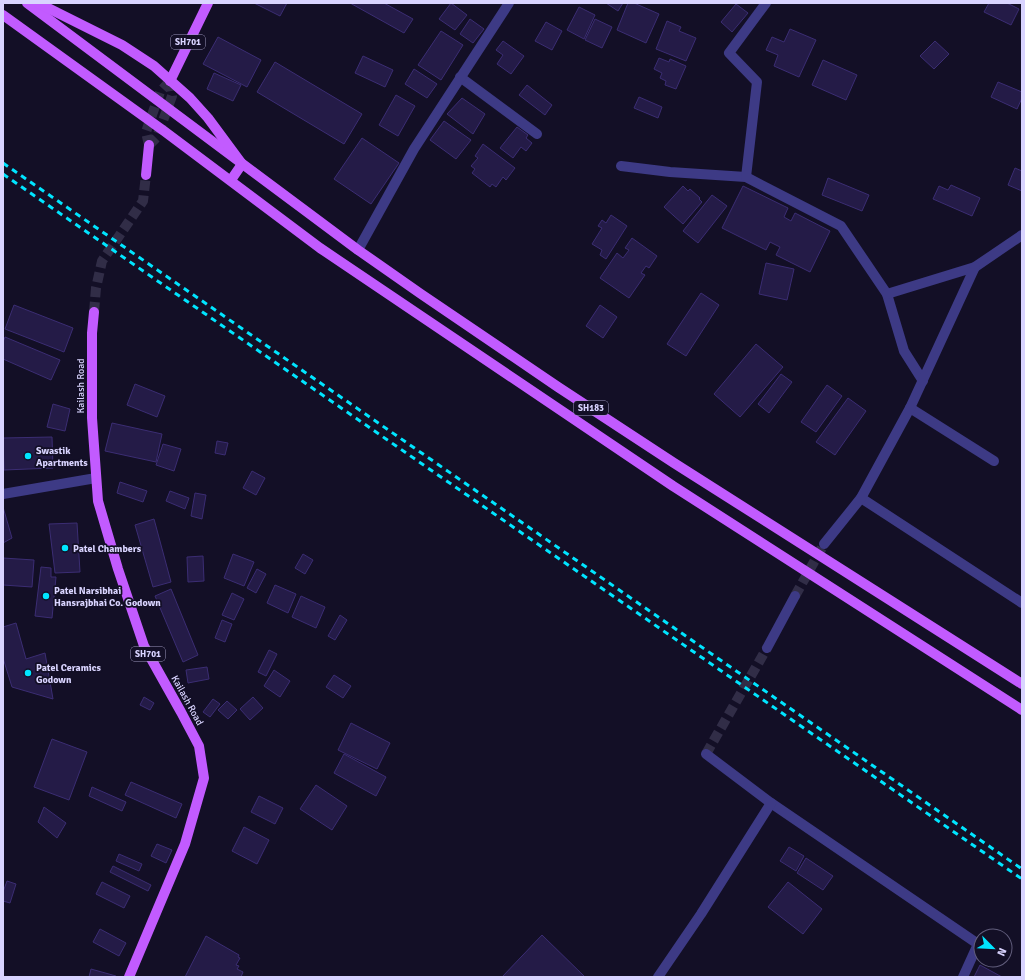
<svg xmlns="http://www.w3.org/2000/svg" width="1025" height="980" font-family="Signika,sans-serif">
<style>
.building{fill:#241b47;stroke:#3b2d73}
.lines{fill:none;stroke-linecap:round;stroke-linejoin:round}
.minor-tunnel{stroke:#312d47;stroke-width:10;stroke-dasharray:10 5;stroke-linecap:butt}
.primary-tunnel{stroke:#312d47;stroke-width:10;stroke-dasharray:10 5;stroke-linecap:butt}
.minor{stroke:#3d3a85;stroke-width:10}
.primary{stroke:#c25bff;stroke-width:10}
.rail{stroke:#00e5ff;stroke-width:3;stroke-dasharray:6 5;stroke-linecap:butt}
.poi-dot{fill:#00e5ff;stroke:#130f26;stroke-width:1.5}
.labels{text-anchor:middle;stroke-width:3.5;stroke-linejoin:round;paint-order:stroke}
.shield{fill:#130f26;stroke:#9e99be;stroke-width:1}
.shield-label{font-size:9px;font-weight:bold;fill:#d9d4ff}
.street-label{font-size:10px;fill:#d9d4ff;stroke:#130f26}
.poi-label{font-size:10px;font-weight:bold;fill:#d9d4ff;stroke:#130f26;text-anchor:start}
</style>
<rect width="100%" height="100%" fill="#130f26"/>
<g class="building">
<polygon points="254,3 287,3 280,16"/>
<polygon points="350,3 384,3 413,19 404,33"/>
<polygon points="451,3 467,15 455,30 439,19"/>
<polygon points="606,3 623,3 618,11"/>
<polygon points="628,3 634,3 659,14 646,43 617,30"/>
<polygon points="989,3 1007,3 1019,9 1011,25 984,12"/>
<polygon points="736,4 748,13 732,32 721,22"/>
<polygon points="579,7 595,15 584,39 567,30"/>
<polygon points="470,19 484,29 473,43 460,34"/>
<polygon points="595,19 612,27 602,48 585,40"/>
<polygon points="667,21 681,27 679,31 696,38 686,61 656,49"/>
<polygon points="546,22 562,31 552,50 535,41"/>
<polygon points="790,29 816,40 799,77 774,66 778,55 766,50 772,37 784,42"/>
<polygon points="441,31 463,45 441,80 418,65"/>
<polygon points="218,37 261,60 247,87 203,64"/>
<polygon points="503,41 524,56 511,74 497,64 503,55 496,50"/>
<polygon points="935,41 949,54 934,69 920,56"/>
<polygon points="363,56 393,70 385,87 355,73"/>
<polygon points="659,58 669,62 670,59 686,66 676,89 665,85 666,81 660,78 662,73 654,69"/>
<polygon points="823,60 857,75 846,100 812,85"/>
<polygon points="275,62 362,114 344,144 257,92"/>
<polygon points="414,69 437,84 427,98 405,84"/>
<polygon points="214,73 241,85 233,101 207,89"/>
<polygon points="998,82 1022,92 1022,98 1017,109 991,97"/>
<polygon points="527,85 552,105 545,115 519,95"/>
<polygon points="396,95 415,106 398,136 379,125"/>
<polygon points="639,97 662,107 658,118 634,108"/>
<polygon points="462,98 485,114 473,134 447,114"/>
<polygon points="444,121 471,140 456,159 430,140"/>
<polygon points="517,127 528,135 526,138 532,143 526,151 521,147 513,158 500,148"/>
<polygon points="362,138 399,163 371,204 334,179"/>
<polygon points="483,144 515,168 506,180 503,177 496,187 492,184 490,187 472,173 475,169 471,166 478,158 475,156"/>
<polygon points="1015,168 1022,171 1022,191 1008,185"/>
<polygon points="828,178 869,195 862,211 822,195"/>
<polygon points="951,185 980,198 972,216 933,199 939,186 948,190"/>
<polygon points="683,186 688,191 690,189 700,198 699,199 702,202 683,224 664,207"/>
<polygon points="743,186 788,208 784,217 791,221 795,213 830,231 810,272 776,255 780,247 770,242 766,250 722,228"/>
<polygon points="712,195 727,206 698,243 683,231"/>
<polygon points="611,215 627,226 606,259 600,255 602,250 592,244 602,228 598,226 602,220 606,223"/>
<polygon points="632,238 657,256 649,268 646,266 641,273 645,275 629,298 600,278 617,253 623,258 629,250 625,248"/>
<polygon points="766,263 794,269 787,300 759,294"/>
<polygon points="701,293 719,305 686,356 667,344"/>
<polygon points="14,305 73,328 64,352 5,329"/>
<polygon points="600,305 617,317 603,338 586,326"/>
<polygon points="5,337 60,360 51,380 3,359 3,342"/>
<polygon points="756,344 783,367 740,417 714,394"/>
<polygon points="781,374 792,382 769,413 758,404"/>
<polygon points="135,384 165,396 157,417 127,405"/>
<polygon points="827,385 842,396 816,432 801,422"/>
<polygon points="848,398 866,411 835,455 816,442"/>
<polygon points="53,404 70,409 65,431 47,427"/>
<polygon points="112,423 162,434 156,462 105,451"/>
<polygon points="52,437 53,468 4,470 3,438"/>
<polygon points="217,441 228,443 225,455 215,453"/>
<polygon points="163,444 181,449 174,471 156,465"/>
<polygon points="252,471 265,478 256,495 243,488"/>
<polygon points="120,482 147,491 143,502 117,493"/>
<polygon points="170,491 189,498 185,509 166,501"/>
<polygon points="195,493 206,495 202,519 191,516"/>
<polygon points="3,507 12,538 3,543"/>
<polygon points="154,519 171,582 153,587 135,525"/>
<polygon points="77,523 80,572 55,573 49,524"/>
<polygon points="233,554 254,562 244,586 224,578"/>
<polygon points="303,554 313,560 305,574 295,568"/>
<polygon points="203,556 204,581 188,582 187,557"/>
<polygon points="3,558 34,560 32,587 3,585"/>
<polygon points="41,567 51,568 51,577 56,577 52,618 35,616"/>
<polygon points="257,569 266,574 256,593 247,588"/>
<polygon points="275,585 296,594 288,613 267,603"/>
<polygon points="171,589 198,655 183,662 155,596"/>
<polygon points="232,593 244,599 234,620 222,615"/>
<polygon points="301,596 325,607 316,628 292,617"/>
<polygon points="340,615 347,620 335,640 328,636"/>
<polygon points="222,620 232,624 225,642 215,638"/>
<polygon points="16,623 26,659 45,653 53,699 12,687 3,658 3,627"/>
<polygon points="269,650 277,654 266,676 258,672"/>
<polygon points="207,667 209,679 188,683 186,670"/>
<polygon points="274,670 290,681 280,697 264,686"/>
<polygon points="334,675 351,686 343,698 326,687"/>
<polygon points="144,697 154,703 150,710 140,705"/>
<polygon points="253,697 263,708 250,720 240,709"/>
<polygon points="213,699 220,704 210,717 203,712"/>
<polygon points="227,701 237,710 228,719 218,710"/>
<polygon points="351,723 390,743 377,769 338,750"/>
<polygon points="52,739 87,752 69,800 34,787"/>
<polygon points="344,754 386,777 376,796 334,773"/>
<polygon points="131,782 182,804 176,818 125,795"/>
<polygon points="316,785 347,806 332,830 300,809"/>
<polygon points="92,787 126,802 122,811 89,796"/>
<polygon points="259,796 283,808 275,824 251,812"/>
<polygon points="44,807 66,823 57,838 38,822"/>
<polygon points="244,827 269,840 257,864 232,851"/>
<polygon points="157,844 172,850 166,863 151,856"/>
<polygon points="789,847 804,856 796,871 780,861"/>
<polygon points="119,854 142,864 139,871 116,861"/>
<polygon points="806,858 833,876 823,890 797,873"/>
<polygon points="113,866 151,885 148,891 110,872"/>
<polygon points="7,881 16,884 10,903 3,901 3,892"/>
<polygon points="102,882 130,896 124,908 96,894"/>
<polygon points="788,882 822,909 803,934 768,907"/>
<polygon points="100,929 126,943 119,956 93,942"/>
<polygon points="542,935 585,977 502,977"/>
<polygon points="206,936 239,955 238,957 240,958 236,965 239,966 237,969 243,972 241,977 185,977"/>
<polygon points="980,965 1002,977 974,977"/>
<polygon points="91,969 116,976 116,977 89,977"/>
</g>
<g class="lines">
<g class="minor-tunnel">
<polyline points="795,596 824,544"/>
<polyline points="706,754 767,648"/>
</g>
<g class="primary-tunnel">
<polyline points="149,145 146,132 160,92 170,81"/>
<polyline points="149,145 157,137 172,96 170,81"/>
<polyline points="94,312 96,288 102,261 143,201 146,175"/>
</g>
<g class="minor">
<polyline points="460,77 537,134"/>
<polyline points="621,166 670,172 746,177 841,226 887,294 904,351 923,381"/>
<polyline points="746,177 757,82 729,53 766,3"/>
<polyline points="358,250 414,149 509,3"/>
<polyline points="887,294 975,267 1022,235"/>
<polyline points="910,408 994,461"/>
<polyline points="3,494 96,478"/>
<polyline points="861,498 1022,603"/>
<polyline points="824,544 861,498 910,408 975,267"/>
<polyline points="767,648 795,596"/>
<polyline points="771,803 978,944 963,977"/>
<polyline points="658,977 701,914 771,803 706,754"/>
</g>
<g class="primary">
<polyline points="27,3 299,206 358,250 421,294 558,387 674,463 1022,684"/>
<polyline points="38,3 122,45 154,66 190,98 208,118 242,164 231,180"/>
<polyline points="3,15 164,131 320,248 673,486 1022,710"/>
<polyline points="170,81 208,3"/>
<polyline points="146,175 149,145"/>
<polyline points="94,312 92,333 92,418 98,501 118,569 144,646 181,712 199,746 204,778 185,844 129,977"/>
</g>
<g class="rail">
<polyline points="3,163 1022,869"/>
<polyline points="3,174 1022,879"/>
</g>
</g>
<g class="poi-dot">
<circle cx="28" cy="456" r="4"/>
<circle cx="65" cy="548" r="4"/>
<circle cx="46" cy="596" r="4"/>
<circle cx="28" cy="673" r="4"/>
</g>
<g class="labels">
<g class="shield">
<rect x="171" y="35" width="34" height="14" rx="3"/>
<rect x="574" y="401" width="34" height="14" rx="3"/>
<rect x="131" y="647" width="34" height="14" rx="3"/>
</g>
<g class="shield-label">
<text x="188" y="45">SH701</text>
<text x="591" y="411">SH183</text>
<text x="148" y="657">SH701</text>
</g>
<g class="street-label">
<text transform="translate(80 386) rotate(-90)" y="4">Kailash Road</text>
<text transform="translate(188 700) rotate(61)" y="4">Kailash Road</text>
</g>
<g class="poi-label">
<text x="36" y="454">Swastik<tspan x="36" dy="12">Apartments</tspan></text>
<text x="73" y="552">Patel Chambers</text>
<text x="54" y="594">Patel Narsibhai<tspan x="54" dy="12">Hansrajbhai Co. Godown</tspan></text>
<text x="36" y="671">Patel Ceramics<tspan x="36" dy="12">Godown</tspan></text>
</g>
</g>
<rect width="1025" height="980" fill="none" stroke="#d9d4ff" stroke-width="8"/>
<g transform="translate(993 948) rotate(114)"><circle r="19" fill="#130f26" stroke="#625e7d"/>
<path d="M0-3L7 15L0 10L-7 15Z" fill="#00e5ff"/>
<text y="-6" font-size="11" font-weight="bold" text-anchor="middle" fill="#d9d4ff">N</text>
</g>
</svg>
